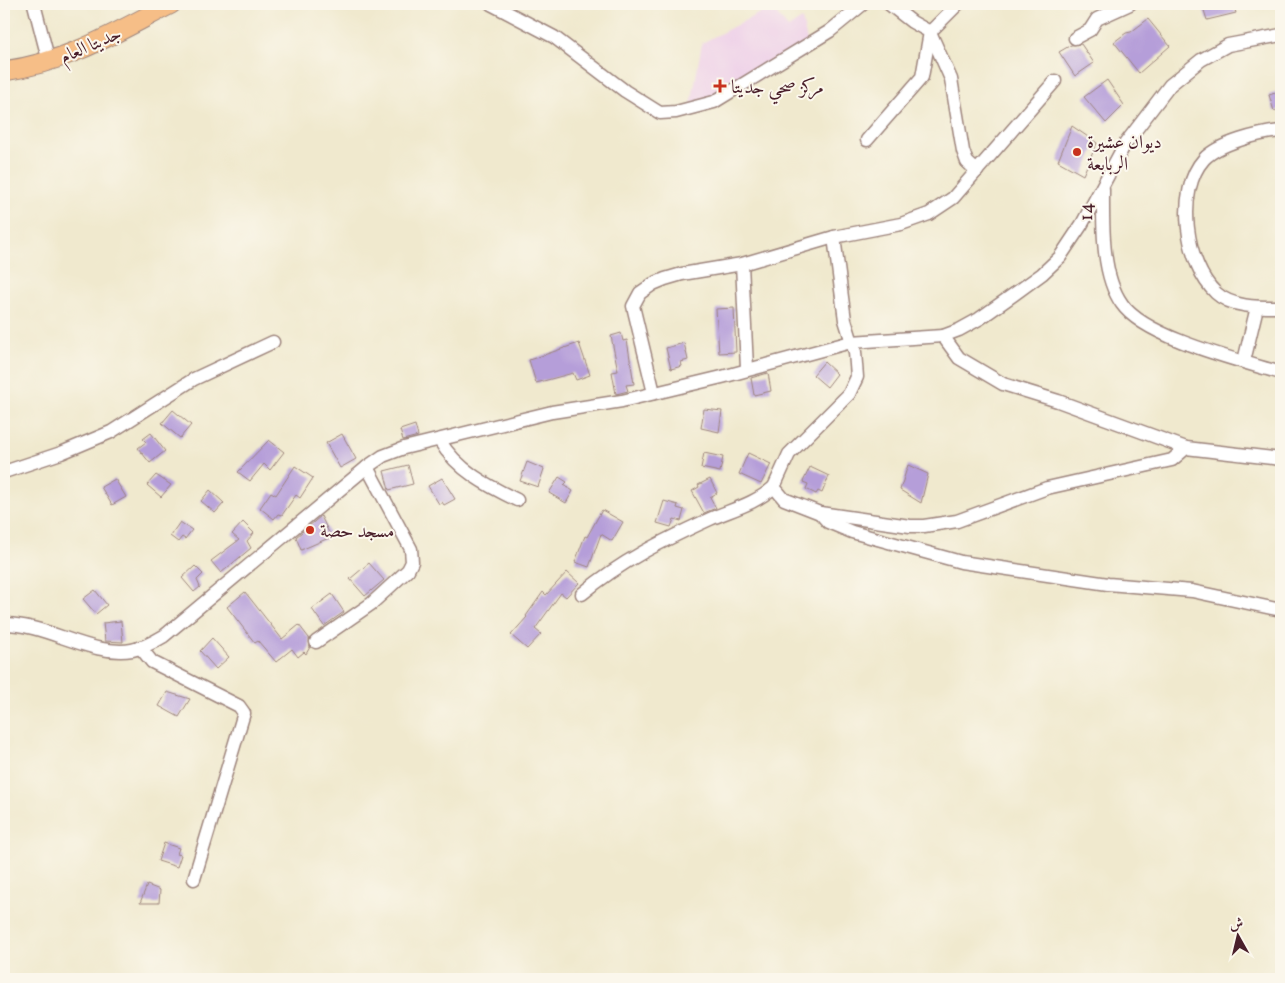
<svg xmlns="http://www.w3.org/2000/svg" width="1285" height="983" font-family="Vollkorn,Amiri,serif">
<style>
.built{fill:#eed0e8}
.building{fill:#b59ed9}
.lines{fill:none;stroke-linecap:round;stroke-linejoin:round}
.street-casing{stroke:#9d847c;stroke-width:15}
.primary-casing{stroke:#9d847c;stroke-width:21}
.street{stroke:#fff;stroke-width:12}
.primary{stroke:#f6be87;stroke-width:19}
.poi-dot{fill:#c8321e;stroke:#fbf7ec;stroke-width:2}
.labels{text-anchor:middle;stroke-width:4;stroke-linejoin:round;paint-order:stroke}
.street-label{font-size:19px;fill:#4a1f2b;stroke:#fbf7ec}
.poi-label{font-size:19px;fill:#4a1f2b;stroke:#fbf7ec;text-anchor:start}
</style>
<rect width="100%" height="100%" fill="#fbf7ec"/>
<filter id="ink" filterUnits="userSpaceOnUse"><feTurbulence type="fractalNoise" baseFrequency=".02" numOctaves="2"/><feDisplacementMap in="SourceGraphic" scale="10" xChannelSelector="R" yChannelSelector="G"/><feConvolveMatrix kernelMatrix="1 2 1 2 8 2 1 2 1" color-interpolation-filters="sRGB"/></filter>
<filter id="wash" filterUnits="userSpaceOnUse"><feTurbulence type="fractalNoise" baseFrequency=".0096" numOctaves="4" result="noise"/><feDisplacementMap in="SourceGraphic" scale="20" xChannelSelector="R" yChannelSelector="G"/><feGaussianBlur stdDeviation="1.12" result="paint"/><feColorMatrix in="noise" values="0 0 0 0 0 0 0 0 0 0 0 0 0 0 0 0 0 1.4 0 .05"/><feComposite in="paint" operator="in"/></filter>
<g filter="url(#wash)">
<rect width="100%" height="100%" fill="#f0e9ce"/>
<polygon class="built" points="771,7 788,28 802,19 809,50 801,53 802,57 689,116 702,43"/>
<g id="blocks">
<g class="building">
<polygon points="1202,4 1233,4 1236,13 1207,20"/>
<polygon points="1148,19 1170,46 1139,73 1114,42 1126,33 1131,32"/>
<polygon points="1081,44 1094,63 1075,76 1059,52 1071,45"/>
<polygon points="1107,80 1124,105 1106,123 1084,97"/>
<polygon points="1281,91 1281,110 1274,111 1269,95"/>
<polygon points="1072,126 1097,143 1083,175 1058,161"/>
<polygon points="734,308 736,352 719,353 716,309"/>
<polygon points="621,333 623,341 627,340 634,384 626,385 628,391 616,394 612,372 618,371 611,336"/>
<polygon points="579,343 590,375 576,380 573,373 536,383 529,360"/>
<polygon points="684,343 688,360 681,362 682,366 671,369 666,348"/>
<polygon points="824,362 837,374 827,387 813,375"/>
<polygon points="768,373 771,391 754,395 751,378"/>
<polygon points="704,409 722,411 719,432 701,428"/>
<polygon points="173,410 191,425 180,438 162,423"/>
<polygon points="415,425 418,436 403,440 400,430"/>
<polygon points="151,433 165,451 150,463 138,448 146,442 143,439"/>
<polygon points="342,434 356,459 340,468 326,443"/>
<polygon points="269,440 284,452 270,470 264,464 250,481 238,472"/>
<polygon points="704,453 723,457 720,472 701,468"/>
<polygon points="748,453 771,464 761,484 739,474"/>
<polygon points="527,462 544,469 538,487 520,481"/>
<polygon points="408,465 413,484 389,490 384,471"/>
<polygon points="908,465 928,474 921,503 900,490"/>
<polygon points="295,466 313,478 300,498 296,495 282,515 278,514 274,519 260,508 271,492 276,495"/>
<polygon points="810,467 829,476 822,493 818,491 816,494 806,489 808,484 803,482"/>
<polygon points="156,475 171,485 161,497 147,485"/>
<polygon points="559,477 567,482 564,485 573,491 566,503 549,493"/>
<polygon points="442,478 455,499 444,505 442,502 439,504 428,486"/>
<polygon points="115,479 126,497 112,505 101,487"/>
<polygon points="710,479 717,493 710,497 716,508 704,513 692,491 699,487 698,485"/>
<polygon points="210,490 224,503 215,513 201,501"/>
<polygon points="664,501 678,505 677,508 684,510 681,521 674,519 671,527 657,523"/>
<polygon points="602,510 623,522 612,541 601,534 589,567 575,562 585,536 587,537"/>
<polygon points="321,516 331,537 301,550 296,537"/>
<polygon points="180,522 192,530 185,539 182,537 178,542 170,536"/>
<polygon points="243,522 254,533 247,541 251,548 221,573 211,561 239,540 232,534"/>
<polygon points="369,563 384,580 365,596 350,579"/>
<polygon points="195,566 203,574 197,580 200,587 194,592 182,578"/>
<polygon points="567,572 579,583 566,597 561,593 535,629 541,634 527,649 511,635 527,617 526,616 543,592 546,595"/>
<polygon points="95,590 107,605 96,614 83,599"/>
<polygon points="245,592 282,639 299,625 309,638 310,647 306,654 304,652 298,657 292,649 276,662 258,641 255,643 227,607"/>
<polygon points="332,594 344,612 324,626 312,609"/>
<polygon points="121,621 123,642 105,641 103,623"/>
<polygon points="212,638 229,657 216,669 200,651"/>
<polygon points="167,692 190,699 179,717 159,706"/>
<polygon points="164,843 179,848 177,854 181,855 177,867 158,861"/>
<polygon points="147,885 160,890 159,903 140,903"/>
</g>
</g>
</g>
<g filter="url(#ink)">
<use href="#blocks" fill-opacity="0" stroke="#9d847c" stroke-width="1"/>
<g class="lines">
<defs>
<g id="street">
<polyline points="34,4 49,62"/>
<polyline points="491,4 554,37 625,91 660,113 676,112 714,102 830,31 863,4"/>
<polyline points="889,4 912,22 930,32 951,79 963,151 967,162 977,171"/>
<polyline points="1075,38 1090,30 1097,19 1130,4"/>
<path d="M1281,131C1260,133 1219,143 1204,159C1175,191 1186,265 1216,293C1232,308 1261,307 1281,307"/>
<polyline points="867,140 922,77 930,32 958,4"/>
<path d="M1103,189C1103,223 1101,275 1122,304C1145,338 1242,361 1281,373"/>
<polyline points="834,237 845,320 855,352 857,377 849,394 789,454 774,487 784,499 820,513 910,526 924,526 957,521 1047,488 1172,460 1186,448"/>
<polyline points="742,264 747,368"/>
<polyline points="943,336 959,358 1003,384 1058,401 1186,448 1281,459"/>
<polyline points="1244,361 1257,307"/>
<polyline points="654,393 633,306 640,293 653,284 665,279 682,274 742,264 834,237 901,224 929,214 953,198 1055,81"/>
<path d="M440,441C457,470 488,486 517,500"/>
<polyline points="4,472 61,453 111,432 194,379 273,342"/>
<polyline points="820,513 828,522 852,532 961,562 1108,584 1192,591 1281,610"/>
<path d="M582,594C621,561 664,540 710,519C733,509 755,504 774,487"/>
<path d="M4,624C47,624 92,657 132,650C143,648 154,642 164,636L367,467L383,456L404,448L552,412L622,401L722,377L851,342L943,336L959,330L979,319L1013,295L1042,274L1060,257L1082,224L1125,144L1170,85L1201,60L1228,45L1281,35"/>
<polyline points="316,642 371,604 408,570 412,562 411,549 367,467"/>
<polyline points="140,647 152,662 239,706 244,713 194,879"/>
</g>
<path id="primary" d="M4,71C68,62 115,33 171,4"/>
</defs>
<use href="#street" class="street-casing"/>
<use href="#primary" class="primary-casing"/>
<use href="#street" class="street"/>
<use href="#primary" class="primary"/>
</g>
</g>
<g class="poi-dot">
<path d="M717.5 78.5h5v5h5v5h-5v5h-5v-5h-5v-5h5z"/>
<circle cx="1077" cy="152" r="5"/>
<circle cx="310" cy="530" r="5"/>
</g>
<g class="labels">
<g class="street-label">
<text transform="translate(90 44) rotate(-24)" y="7">جديتا العام</text>
<text transform="translate(1085 212) rotate(-91)" y="7">14</text>
</g>
<g class="poi-label">
<text x="731" y="93">مركز صحي جديتا</text>
<text x="1087" y="148">ديوان عشيرة<tspan x="1087" dy="22">الربابعة</tspan></text>
<text x="320" y="537">مسجد حصة</text>
</g>
</g>
<rect width="1285" height="983" fill="none" stroke="#fbf7ec" stroke-width="20"/>
<g transform="translate(1238 936) rotate(352)" stroke="#fbf7ec" stroke-width="4" paint-order="stroke">
<path d="M0-4L9 19L0 12L-9 19Z" fill="#4a1f2b"/>
<text y="-8" font-size="14" font-weight="bold" text-anchor="middle" fill="#4a1f2b">ش</text>
</g>
</svg>
